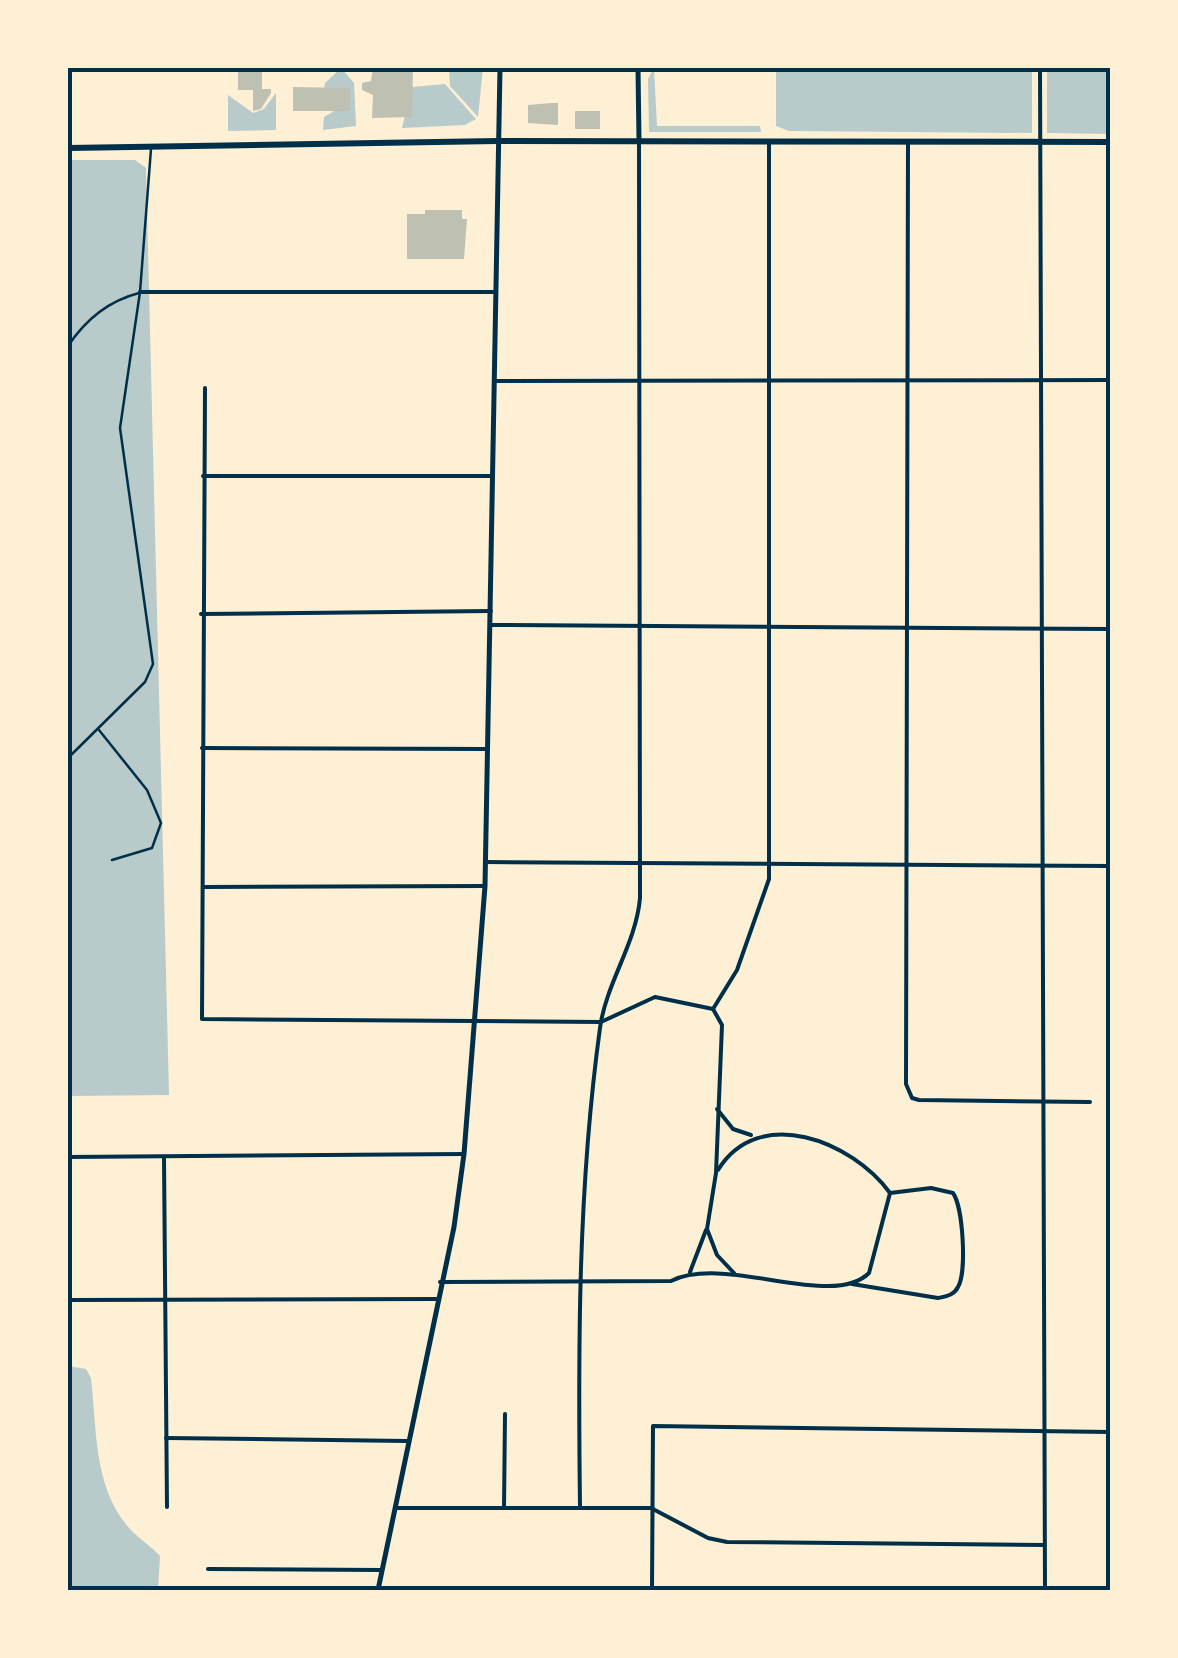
<svg xmlns="http://www.w3.org/2000/svg" width="1178" height="1658" font-family="Montserrat,sans-serif">
<style>
.green{fill:#b9caca}
.building{fill:#bec0b2}
.lines{fill:none;stroke-linecap:round;stroke-linejoin:round}
.service{stroke:#003049;stroke-width:2.5}
.minor{stroke:#003049;stroke-width:4}
.tertiary{stroke:#003049;stroke-width:5}
.primary{stroke:#003049;stroke-width:6}
.neatline{fill:none;stroke:#003049;stroke-width:4}
</style>
<rect width="100%" height="100%" fill="#fdf0d5"/>
<g class="green">
<polygon points="341,68 354,83 356,126 323,130 324,117 338,109 350,110 349,88 324,90 325,83"/>
<polygon points="449,68 483,68 478,117 450,86"/>
<polygon points="654,68 657,126 760,126 761,132 649,132 648,79"/>
<polygon points="776,68 1032,68 1032,133 789,131 776,126"/>
<polygon points="1047,68 1110,68 1110,134 1047,133"/>
<polygon points="445,84 476,119 465,125 402,128 412,87"/>
<polygon points="276,93 276,130 228,131 228,95 253,113 264,109"/>
<polygon points="68,160 135,160 146,168 169,1095 68,1096"/>
<path d="M68,1366L86,1369L91,1378C97,1429 93,1488 130,1529C139,1539 151,1546 160,1556L158,1590H68Z"/>
</g>
<g class="building">
<polygon points="238,68 262,68 262,89 271,89 271,93 261,109 253,111 253,90 238,90"/>
<polygon points="373,68 413,68 412,117 372,118 373,95 362,90 362,83 371,81"/>
<polygon points="293,87 350,88 350,111 293,111"/>
<polygon points="551,103 558,103 558,125 528,123 528,105"/>
<rect x="575" y="111" width="25" height="18"/>
<polygon points="425,210 462,210 462,219 467,219 464,259 407,259 407,214 425,214"/>
</g>
<g class="lines">
<g class="service">
<path d="M68,346C86,319 108,301 139,293"/>
<polyline points="99,730 147,790 161,823 152,848 112,860"/>
<polyline points="68,758 145,682 153,664 120,428 140,292 151,149"/>
</g>
<g class="minor">
<polyline points="1040,68 1045,1590"/>
<polyline points="1110,68 1110,142"/>
<polyline points="908,143 906,1084 912,1098 919,1100 1090,1102"/>
<polyline points="140,292 496,292"/>
<polyline points="494,381 1110,380"/>
<polyline points="205,388 202,1019 601,1022 655,997 713,1009"/>
<polyline points="203,476 493,476"/>
<polyline points="201,614 491,611"/>
<polyline points="491,625 1110,629"/>
<polyline points="202,748 487,749"/>
<polyline points="485,862 1110,866"/>
<polyline points="205,887 485,886"/>
<polyline points="717,1109 733,1129 751,1135"/>
<polyline points="68,1157 464,1154"/>
<polyline points="164,1158 167,1507"/>
<polyline points="690,1272 706,1230"/>
<polyline points="734,1273 717,1255 707,1229 716,1173 722,1025 713,1009 737,970 769,879 769,142"/>
<path d="M440,1282L671,1281C725,1254 832,1310 869,1273L890,1193C852,1141 759,1104 718,1170"/>
<path d="M852,1284L938,1298C947,1296 954,1295 958,1287C967,1272 963,1207 953,1193L931,1188L890,1193"/>
<polyline points="68,1300 436,1299"/>
<polyline points="166,1438 407,1441"/>
<path d="M580,1507C578,1347 578,1188 600,1028C606,983 636,944 640,898L639,141"/>
<polyline points="397,1508 651,1508 708,1538 727,1542 1044,1545"/>
<polyline points="504,1508 505,1414"/>
<polyline points="208,1569 382,1570"/>
<polyline points="652,1590 653,1426 1110,1432"/>
</g>
<g class="tertiary">
<polyline points="638,68 639,141"/>
<polyline points="378,1590 454,1227 464,1154 485,886 500,68"/>
</g>
<polyline class="primary" points="68,148 497,141 1110,142"/>
</g>
<rect width="1178" height="1658" fill="none" stroke="#fdf0d5" stroke-width="140"/>
<rect x="70" y="70" width="1038" height="1518" class="neatline"/>
</svg>
